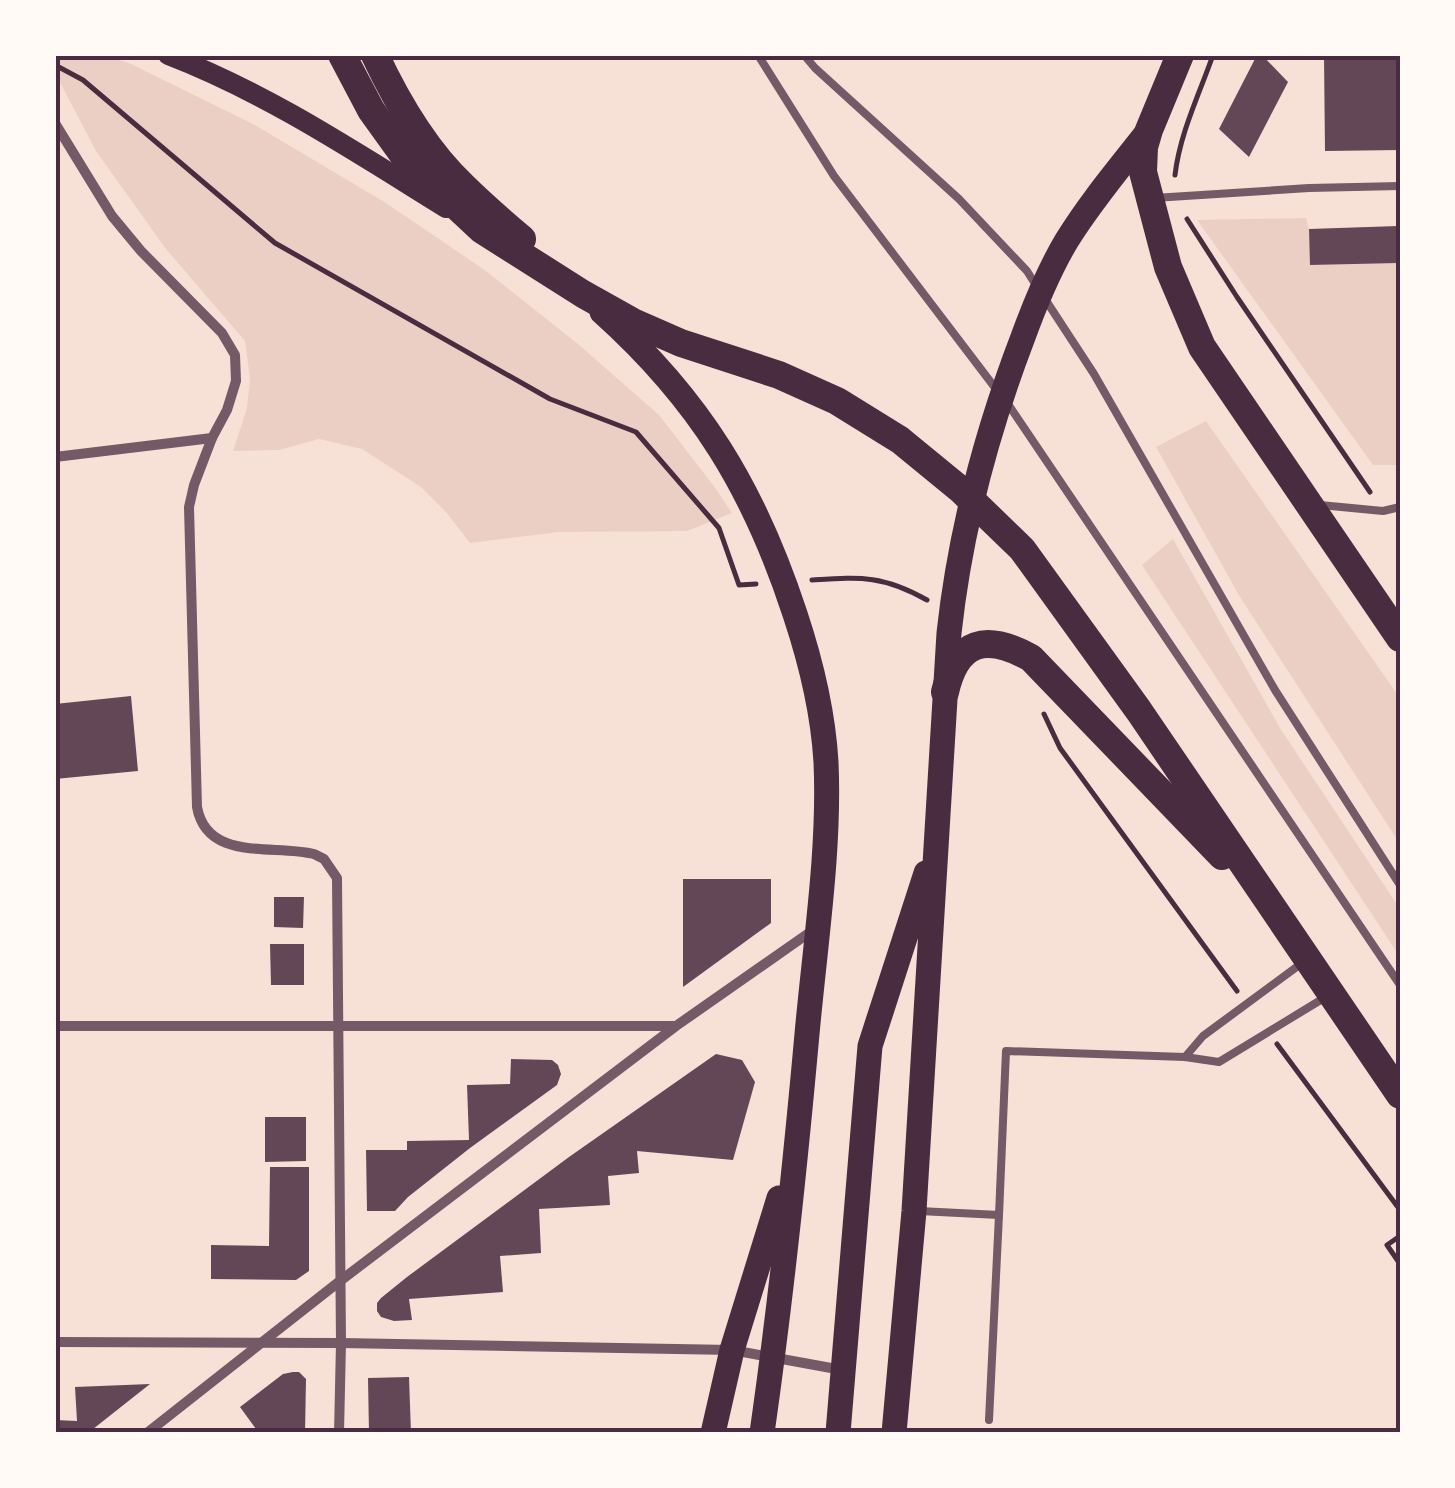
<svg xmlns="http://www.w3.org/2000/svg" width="1455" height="1488" font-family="'Exo 2',sans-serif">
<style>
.green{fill:#ebcfc5}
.building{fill:#644757}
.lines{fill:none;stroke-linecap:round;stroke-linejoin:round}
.path{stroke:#4a2c40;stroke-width:5}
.service{stroke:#755966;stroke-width:8}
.minor{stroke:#755966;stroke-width:10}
.secondary{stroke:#4a2c40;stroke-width:20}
.primary{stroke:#4a2c40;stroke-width:25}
.trunk{stroke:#4a2c40;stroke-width:28}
.neatline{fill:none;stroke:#4a2c40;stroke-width:4}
</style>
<rect width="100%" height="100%" fill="#f7e1d7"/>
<g class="green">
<polygon points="55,55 104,55 129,63 255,125 386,203 486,271 578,344 659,415 713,485 732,513 687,531 559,532 470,543 446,512 421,487 362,449 319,439 279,450 233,451 247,408 250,379 245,341 166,249 96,151 55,73"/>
<polygon points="1306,218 1309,229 1311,265 1400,263 1400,465 1373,465 1197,220"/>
<polygon points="1206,421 1400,698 1400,844 1240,597 1156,447"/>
<polygon points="1173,539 1280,728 1400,909 1400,957 1142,565"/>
</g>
<g class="building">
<polygon points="1257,55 1262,55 1288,82 1249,157 1219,129"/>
<polygon points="1324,55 1400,55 1400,150 1325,151"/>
<polygon points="1398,226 1399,263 1310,265 1309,229"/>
<polygon points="131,696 138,771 55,779 55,704"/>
<polygon points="683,879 771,879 771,923 683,987"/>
<polygon points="274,897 304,897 303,928 274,927"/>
<polygon points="270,944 304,944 304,985 271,985"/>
<polygon points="716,1054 742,1060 755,1082 733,1160 637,1151 639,1173 608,1176 610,1205 539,1209 541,1253 500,1256 503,1292 409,1299 412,1320 394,1321 381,1317 377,1311 377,1303 381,1298 407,1277 569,1157"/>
<polygon points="511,1059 552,1060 558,1065 561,1074 557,1085 470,1148 408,1197 395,1211 367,1211 366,1150 407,1150 407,1141 469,1140 467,1085 510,1084"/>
<polygon points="265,1117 306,1117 306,1161 265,1162"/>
<polygon points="270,1167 309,1167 309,1271 296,1280 211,1279 211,1245 269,1246"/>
<polygon points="293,1372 299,1372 306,1379 305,1433 259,1433 240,1407 283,1374"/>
<polygon points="409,1377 411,1433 369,1433 368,1378"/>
<polygon points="150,1384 88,1433 55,1433 55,1420 77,1421 75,1387"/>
</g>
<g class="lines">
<g class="path">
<polyline points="55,65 83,80 275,243 550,399 636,432 719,528 739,585 756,584"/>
<path d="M1175,175C1180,133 1199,95 1213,55"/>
<polyline points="1187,219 1237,297 1370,492"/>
<path d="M812,580C861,577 883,575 927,600"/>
<polyline points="1044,714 1060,748 1237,991"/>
<polyline points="1277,1044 1400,1210"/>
<polyline points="1400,1236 1387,1245 1400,1264"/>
</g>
<g class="service">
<polyline points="758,55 834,176 996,389"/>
<polyline points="804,55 815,68 959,199 1027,271 1037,287"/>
<polyline points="1154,198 1309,188 1400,186"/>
<polyline points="1045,299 1094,374 1275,690 1400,885"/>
<polyline points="1008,404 1400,985"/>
<polyline points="1320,505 1383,511 1400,507"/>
<polyline points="1185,1057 1203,1036 1302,963"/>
<polyline points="919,1211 999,1215 1006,1051 1185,1057 1219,1062 1324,998"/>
<polyline points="989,1420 999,1215"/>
</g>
<g class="minor">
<path d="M55,123L112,216L141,251L222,333L235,355L236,381L227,410L212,438L194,485L189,507L197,807C207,862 273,844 314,854L324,859L337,878L341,1343L339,1433"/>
<polyline points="55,457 212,438"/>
<polyline points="55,1026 675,1026"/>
<polyline points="55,1342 341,1343 732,1350 842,1370"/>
<polyline points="147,1433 340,1281 676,1026 816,928"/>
</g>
<path class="secondary" d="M168,55C267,93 357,153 446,208"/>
<g class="primary">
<path d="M602,312C700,400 754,489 795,614C811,662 823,711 826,762C830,850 815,945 807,1034C795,1167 781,1300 762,1433"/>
<polyline points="713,1433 732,1350 779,1198"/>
<polyline points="838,1433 870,1046 926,873"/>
<path d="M894,1433L914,1211L949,633C960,532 987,431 1023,337C1035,304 1049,270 1067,240C1091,201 1121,166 1149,130"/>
</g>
<g class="trunk">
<polyline points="342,55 371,110 407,160 482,230 583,294 633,322 681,343 779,375 837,401 900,440 961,490 1022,549 1139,711 1400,1095"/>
<path d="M375,55C397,102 425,150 463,186C482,205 502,222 522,239"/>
<polyline points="1180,55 1149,130 1144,147 1143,172 1168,267 1202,347 1400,638"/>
<path d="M945,692C957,640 986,633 1031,658L1222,856"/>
</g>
</g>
<rect width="1455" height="1488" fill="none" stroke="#fffaf5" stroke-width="115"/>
<rect x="58" y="58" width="1340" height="1372" class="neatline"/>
</svg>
